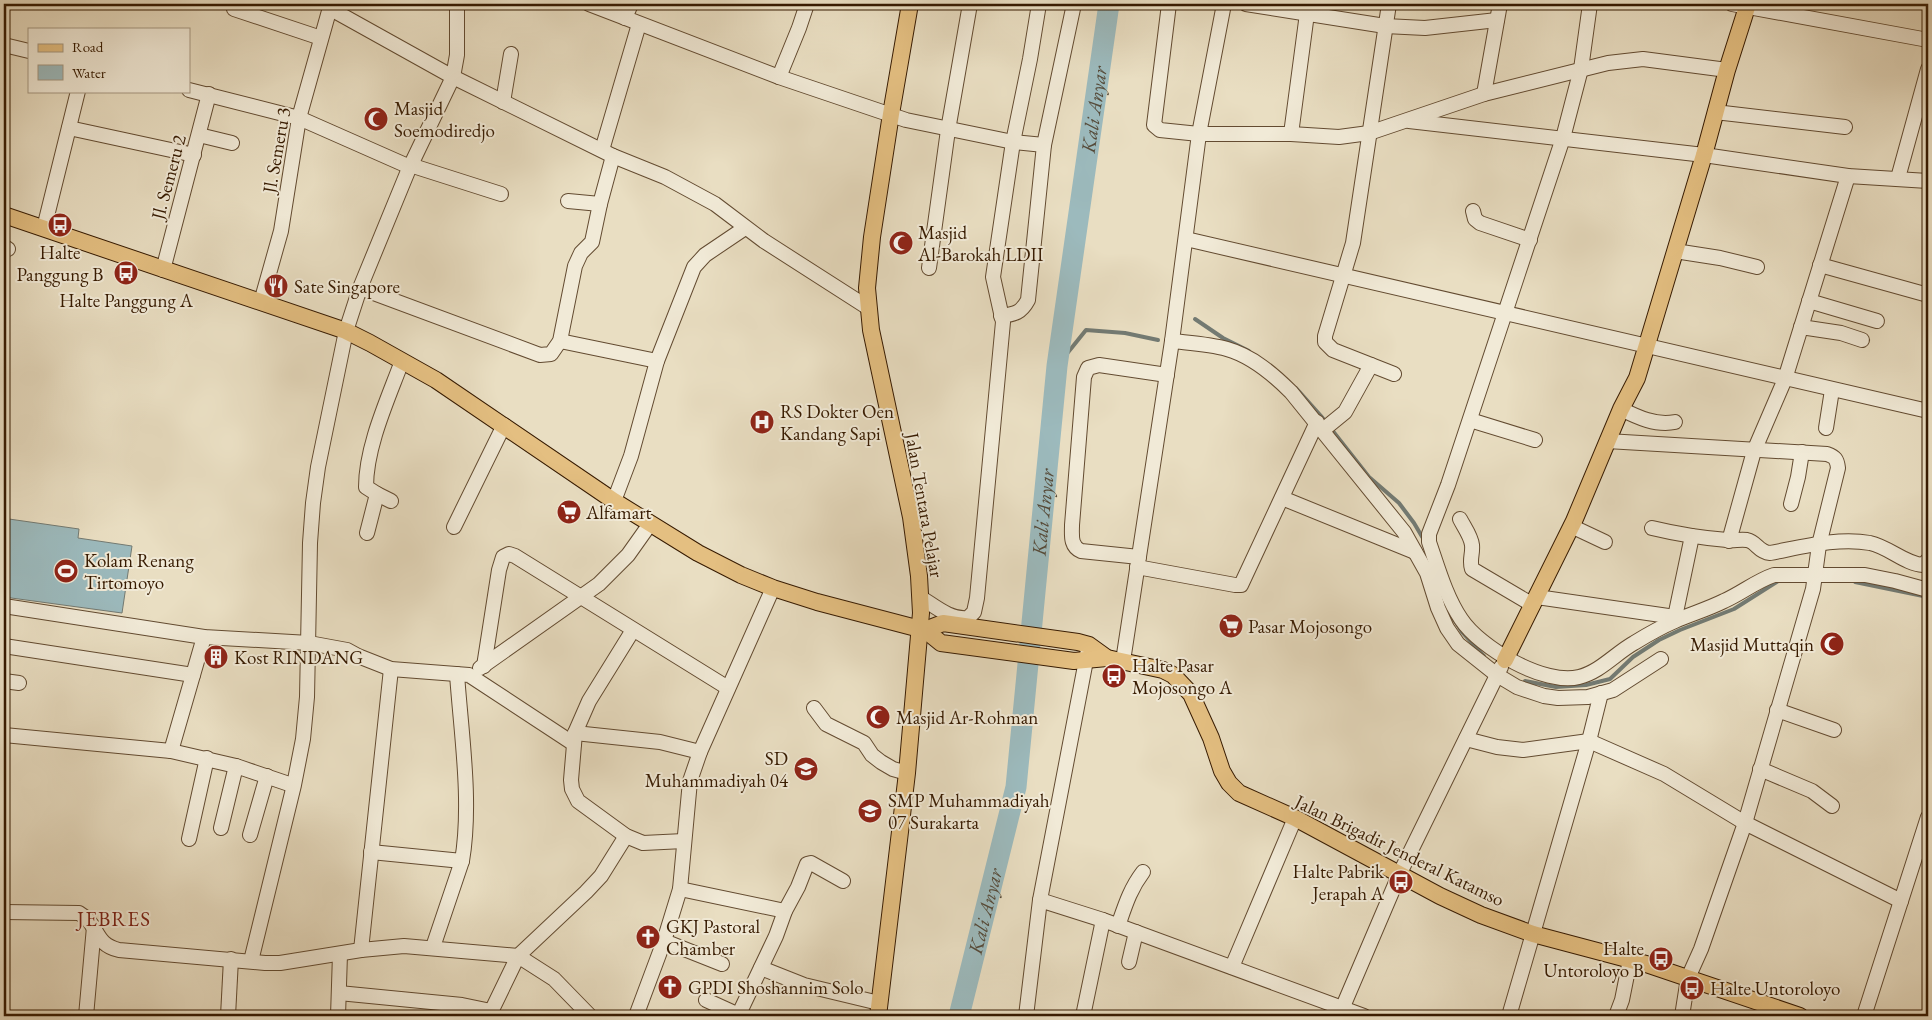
<svg xmlns="http://www.w3.org/2000/svg" width="1932" height="1020" font-family="'EB Garamond',serif">
<style>
.water{fill:#9cbabd;stroke:#737a72}
.lines{fill:none;stroke-linecap:round;stroke-linejoin:round}
.stream{stroke:#737a72;stroke-width:4}
.river{stroke:#9cbabd;stroke-width:21}
.minor-casing{stroke:#634b31;stroke-width:16}
.major-casing{stroke:#361a01;stroke-width:18}
.minor{stroke:#f1ead7;stroke-width:14}
.major{stroke:#e4bf81;stroke-width:16}
.labels{text-anchor:middle;stroke-width:4;stroke-linejoin:round;paint-order:stroke}
.poi-label{font-size:19px;fill:#361a01;stroke:#f1ead7;text-anchor:start}
.street-label{font-size:19px;fill:#361a01;stroke:#f1ead7}
.water-label{font-size:20px;font-style:italic;fill:#554a39;stroke:#f1ead7}
.quarter-label{font-size:21px;letter-spacing:1px;fill:#7a1f14;stroke:#f1ead7}
</style>
<rect width="100%" height="100%" fill="#e9dec2"/>
<filter id="stains"><feTurbulence type="fractalNoise" baseFrequency=".004" numOctaves="4"/><feColorMatrix values="0 0 0 0 .2 0 0 0 0 .09 0 0 0 0 .02 0 0 0 .5 -.17"/></filter>
<radialGradient id="worn" r=".72"><stop offset=".6" stop-color="#630" stop-opacity="0"/><stop offset="1" stop-color="#630" stop-opacity=".3"/></radialGradient>
<polygon class="water" points="9,519 79,529 78,538 132,546 122,613 4,597 4,532 7,533"/>
<g class="lines">
<g class="stream">
<polyline points="1195,319 1223,338 1249,351"/>
<polyline points="1057,366 1086,330 1125,333 1158,340"/>
<polyline points="1296,388 1321,416 1369,477 1399,503 1414,523 1424,540"/>
<polyline points="1855,582 1928,597"/>
<polyline points="1444,604 1462,632 1484,656"/>
<polyline points="1525,681 1556,687 1586,685 1610,679 1633,657 1659,640 1680,630 1734,609 1780,580"/>
</g>
<path class="river" id="s1" d="M959,1016L1016,787L1057,366L1109,4"/>
<defs>
<g id="minor">
<polyline points="589,4 779,77 906,120 1013,142 1044,145"/>
<polyline points="1169,4 1154,125 1160,130 1199,134 1291,134 1339,137 1369,133 1484,94 1608,63 1643,59 1727,70"/>
<polyline points="1246,4 1385,26 1425,28 1497,20"/>
<polyline points="1389,4 1353,243 1325,336 1325,342 1333,350 1394,374"/>
<path d="M1590,4L1581,69L1563,138L1448,485L1429,534V542C1438,568 1446,597 1461,619C1480,648 1545,686 1579,677C1600,672 1616,653 1634,643C1647,635 1661,627 1675,621C1691,614 1708,609 1724,601C1742,593 1756,581 1774,575H1865L1895,581L1928,590"/>
<polyline points="1732,4 1928,40"/>
<polyline points="329,8 453,77 613,156 665,177 715,204 764,241 867,307"/>
<polyline points="234,9 321,38"/>
<polyline points="625,18 631,4"/>
<polyline points="4,45 29,51"/>
<polyline points="779,77 799,28 807,4"/>
<polyline points="189,90 299,118 410,167"/>
<polyline points="1484,94 1500,4"/>
<polyline points="503,102 511,54"/>
<polyline points="1715,112 1845,127"/>
<polyline points="1409,121 1704,155 1848,176 1928,181"/>
<polyline points="69,128 194,155"/>
<polyline points="1291,134 1308,6"/>
<polyline points="199,135 232,143"/>
<polyline points="602,150 639,24"/>
<polyline points="410,165 501,194"/>
<polyline points="1898,178 1928,69"/>
<polyline points="568,201 600,204"/>
<polyline points="1473,211 1475,219 1480,223 1530,240"/>
<polyline points="44,228 78,91"/>
<polyline points="1186,239 1928,411"/>
<polyline points="4,247 8,249"/>
<polyline points="1675,251 1720,258 1757,267"/>
<polyline points="1820,265 1928,295"/>
<polyline points="929,268 948,130 970,4"/>
<polyline points="163,270 209,94"/>
<polyline points="360,288 540,355 551,354 560,341 575,266 581,253 592,242 600,204 613,156"/>
<polyline points="1809,301 1877,321"/>
<polyline points="261,302 281,231 299,118 331,4"/>
<path d="M1001,316C1015,314 1021,313 1028,300L1044,145L1074,4"/>
<polyline points="1801,327 1841,333 1862,340"/>
<polyline points="560,341 657,361"/>
<path d="M1172,341C1190,343 1210,344 1227,349C1252,356 1273,374 1291,392L1404,532L1427,573L1438,608L1447,628L1458,644L1497,675L1517,687L1544,696L1558,698L1588,697L1613,690L1661,659"/>
<path d="M1621,409C1637,417 1656,426 1675,422"/>
<polyline points="1470,420 1535,440"/>
<polyline points="1826,428 1832,390"/>
<polyline points="1323,430 1345,412 1371,365"/>
<path d="M1607,441L1827,454C1835,457 1837,459 1838,468L1819,545L1813,589L1745,823L1701,949L1688,978L1682,1016"/>
<polyline points="377,494 391,501"/>
<polyline points="1282,498 1415,552"/>
<polyline points="614,501 631,456 657,361 694,267 705,255 745,228"/>
<polyline points="1791,504 1798,477 1802,452"/>
<path d="M1460,519C1464,527 1471,536 1472,545C1473,554 1469,560 1472,569L1533,605"/>
<polyline points="1571,526 1605,542"/>
<polyline points="454,527 504,425"/>
<path d="M1652,528C1677,534 1702,538 1727,540C1733,541 1740,539 1747,540C1757,542 1758,552 1770,553C1802,547 1838,537 1870,543C1889,547 1905,564 1923,565L1928,560"/>
<path d="M367,533L377,494L366,487C366,446 388,399 402,361"/>
<polyline points="1729,541 1754,451 1785,379 1848,176"/>
<path d="M1139,557L1081,551C1070,546 1072,535 1072,525L1084,377L1088,368L1099,365L1167,375"/>
<polyline points="1137,567 1235,585 1241,585 1317,422"/>
<path d="M920,597C935,606 950,620 968,618L974,612L977,598L1003,322L993,277L1013,142L1030,59L1039,4"/>
<polyline points="1537,597 1675,617 1674,621"/>
<polyline points="4,606 204,637 309,643 347,650 358,656 391,669 469,675 574,744"/>
<polyline points="1675,617 1692,536"/>
<polyline points="633,630 589,701 575,733 571,780 572,789 578,801 626,836 643,843 684,841"/>
<polyline points="4,646 193,675"/>
<polyline points="1123,661 1172,341 1199,134 1224,4"/>
<polyline points="484,666 499,570 503,557 509,554 515,556 728,688"/>
<polyline points="480,668 599,584 628,555 650,524"/>
<polyline points="4,681 19,683"/>
<polyline points="814,708 826,724 864,743 872,755 881,762 893,769 907,773"/>
<polyline points="1777,710 1834,730"/>
<polyline points="575,733 660,742 700,752"/>
<polyline points="4,735 171,751 236,766 289,784"/>
<polyline points="1466,739 1497,747 1523,750 1589,741 1664,774 1745,823 1901,901"/>
<polyline points="171,751 204,637"/>
<polyline points="1760,769 1812,791 1832,806"/>
<polyline points="221,828 236,766"/>
<polyline points="250,835 267,776"/>
<polyline points="189,839 207,758"/>
<polyline points="371,852 462,861"/>
<polyline points="680,889 785,911"/>
<polyline points="1040,900 1103,920 1364,1016"/>
<path d="M4,912L79,913C100,925 93,944 119,950L265,963H280L361,950L404,946L518,956L554,979L590,1016"/>
<path d="M1118,926C1125,906 1130,889 1143,872"/>
<polyline points="664,941 722,964"/>
<path d="M433,947L462,861C472,802 461,733 457,674"/>
<polyline points="361,950 391,669"/>
<polyline points="251,961 294,785 303,739 307,697 310,543 313,503 318,467 346,331 360,288 408,171 453,77 457,55 457,4"/>
<polyline points="1129,962 1136,932"/>
<polyline points="1232,967 1295,818"/>
<polyline points="761,968 804,985 879,1003"/>
<polyline points="339,993 462,1005 491,1011"/>
<polyline points="706,1000 739,1015"/>
<polyline points="86,1016 94,927"/>
<polyline points="228,1016 231,959"/>
<polyline points="338,1016 340,954"/>
<polyline points="489,1016 518,956 586,892 601,876 626,836"/>
<polyline points="636,1016 664,941 680,889 690,781 700,752 773,588"/>
<polyline points="738,1016 776,936 785,911 798,887 807,864 811,863 843,881"/>
<polyline points="1026,1016 1040,900 1088,650"/>
<polyline points="1083,1016 1103,920"/>
<polyline points="1339,1016 1400,873 1501,667"/>
<polyline points="1509,1016 1589,741 1601,693"/>
<polyline points="1616,1016 1622,1000 1630,960"/>
<polyline points="1864,1016 1928,817"/>
</g>
<g id="major">
<polyline points="4,215 346,331 370,343 436,380 614,501 698,553 741,575 773,588 817,602 920,629 925,630 943,623 1078,642 1089,645 1107,658 1163,670 1173,675 1191,694 1211,738 1222,771 1229,783 1239,793 1295,818 1440,896 1481,915 1533,934 1646,964 1800,1016"/>
<polyline points="925,630 941,643 1074,661 1107,658"/>
<polyline points="1505,660 1574,521 1621,409 1637,378 1704,155 1727,70 1748,4"/>
<polyline points="878,1016 907,773 921,613 919,576 911,517 871,330 867,288 872,237 891,114 910,4"/>
</g>
</defs>
<use href="#minor" class="minor-casing"/>
<use href="#major" class="major-casing"/>
<use href="#minor" class="minor"/>
<use href="#major" class="major"/>
</g>
<defs>
<symbol id="mosque-disc" viewBox="-11 -11 22 22"><circle r="9.5" fill="#8f2418" stroke="#f1ead7"/><path d="M3.5-4.9A6 6 0 1 0 3.5 4.9A5 5 0 1 1 3.5-4.9Z" fill="#fff"/></symbol>
<symbol id="bus-disc" viewBox="-11 -11 22 22"><circle r="9.5" fill="#8f2418" stroke="#f1ead7"/><path d="M-5-6H5V4H4V6H2V4H-2V6H-4V4H-5ZM-3.5-4V0h7V-4ZM-3.5 1.2v1.5H-2V1.2ZM2 1.2v1.5H3.5V1.2Z" fill="#fff"/></symbol>
<symbol id="restaurant-disc" viewBox="-11 -11 22 22"><circle r="9.5" fill="#8f2418" stroke="#f1ead7"/><path d="M-5-6h1v4h1v-4h1v4h1v-4h1v5L-1.5 .5V6h-2V.5L-5-1ZM5-6V6H3V1.5H1.5Q1.5-4 5-6Z" fill="#fff"/></symbol>
<symbol id="hospital-disc" viewBox="-11 -11 22 22"><circle r="9.5" fill="#8f2418" stroke="#f1ead7"/><path d="M-5-5h3v3.5h4V-5h3V5h-3V1.5h-4V5h-3Z" fill="#fff"/></symbol>
<symbol id="supermarket-disc" viewBox="-11 -11 22 22"><circle r="9.5" fill="#8f2418" stroke="#f1ead7"/><path d="M-6-5.5h2.5l.6 2H6L4.5 2H-2.5L-4.4-4H-6ZM-1.5 3.2a1.3 1.3 0 1 0 .1 0ZM3 3.2a1.3 1.3 0 1 0 .1 0Z" fill="#fff"/></symbol>
<symbol id="stadium-disc" viewBox="-11 -11 22 22"><circle r="9.5" fill="#8f2418" stroke="#f1ead7"/><path d="M0-5a6.5 5 0 1 0 0 10a6.5 5 0 1 0 0-10ZM-3.5-1.8h7v3.6h-7Z" fill="#fff"/></symbol>
<symbol id="building-disc" viewBox="-11 -11 22 22"><circle r="9.5" fill="#8f2418" stroke="#f1ead7"/><path d="M-4-6H4V6H1V3H-1V6H-4ZM-2.5-4.3h1.7v1.8h-1.7ZM.8-4.3h1.7v1.8H.8ZM-2.5-1h1.7V.8h-1.7ZM.8-1h1.7V.8H.8Z" fill="#fff"/></symbol>
<symbol id="school-disc" viewBox="-11 -11 22 22"><circle r="9.5" fill="#8f2418" stroke="#f1ead7"/><path d="M0-5L7-2L0 1L-7-2ZM-4 1L0 2.5L4 1V4Q0 6-4 4Z" fill="#fff"/></symbol>
<symbol id="church-disc" viewBox="-11 -11 22 22"><circle r="9.5" fill="#8f2418" stroke="#f1ead7"/><path d="M-1.2-6h2.4v3.5h3.3v2.4h-3.3V6h-2.4V-.1h-3.3v-2.4h3.3Z" fill="#fff"/></symbol>
</defs>
<g fill-rule="evenodd">
<use href="#mosque-disc" x="362" y="105" width="28" height="28"/>
<use href="#bus-disc" x="46" y="211" width="28" height="28"/>
<use href="#mosque-disc" x="887" y="229" width="28" height="28"/>
<use href="#bus-disc" x="112" y="259" width="28" height="28"/>
<use href="#restaurant-disc" x="262" y="272" width="28" height="28"/>
<use href="#hospital-disc" x="748" y="408" width="28" height="28"/>
<use href="#supermarket-disc" x="555" y="498" width="28" height="28"/>
<use href="#stadium-disc" x="52" y="557" width="28" height="28"/>
<use href="#supermarket-disc" x="1217" y="612" width="28" height="28"/>
<use href="#mosque-disc" x="1818" y="630" width="28" height="28"/>
<use href="#building-disc" x="202" y="643" width="28" height="28"/>
<use href="#bus-disc" x="1100" y="662" width="28" height="28"/>
<use href="#mosque-disc" x="864" y="703" width="28" height="28"/>
<use href="#school-disc" x="792" y="755" width="28" height="28"/>
<use href="#school-disc" x="856" y="797" width="28" height="28"/>
<use href="#bus-disc" x="1387" y="868" width="28" height="28"/>
<use href="#church-disc" x="634" y="923" width="28" height="28"/>
<use href="#bus-disc" x="1647" y="945" width="28" height="28"/>
<use href="#church-disc" x="656" y="973" width="28" height="28"/>
<use href="#bus-disc" x="1678" y="974" width="28" height="28"/>
</g>
<g class="labels">
<g class="poi-label">
<text x="394" y="115">Masjid<tspan x="394" dy="22">Soemodiredjo</tspan></text>
<text x="918" y="239">Masjid<tspan x="918" dy="22">Al-Barokah LDII</tspan></text>
<text x="60" y="259" text-anchor="middle">Halte<tspan x="60" dy="22">Panggung B</tspan></text>
<text x="294" y="293">Sate Singapore</text>
<text x="126" y="307" text-anchor="middle">Halte Panggung A</text>
<text x="780" y="418">RS Dokter Oen<tspan x="780" dy="22">Kandang Sapi</tspan></text>
<text x="586" y="519">Alfamart</text>
<text x="84" y="567">Kolam Renang<tspan x="84" dy="22">Tirtomoyo</tspan></text>
<text x="1248" y="633">Pasar Mojosongo</text>
<text x="1814" y="651" text-anchor="end">Masjid Muttaqin</text>
<text x="234" y="664">Kost RINDANG</text>
<text x="1132" y="672">Halte Pasar<tspan x="1132" dy="22">Mojosongo A</tspan></text>
<text x="896" y="724">Masjid Ar-Rohman</text>
<text x="788" y="765" text-anchor="end">SD<tspan x="788" dy="22">Muhammadiyah 04</tspan></text>
<text x="888" y="807">SMP Muhammadiyah<tspan x="888" dy="22">07 Surakarta</tspan></text>
<text x="1384" y="878" text-anchor="end">Halte Pabrik<tspan x="1384" dy="22">Jerapah A</tspan></text>
<text x="666" y="933">GKJ Pastoral<tspan x="666" dy="22">Chamber</tspan></text>
<text x="1644" y="955" text-anchor="end">Halte<tspan x="1644" dy="22">Untoroloyo B</tspan></text>
<text x="688" y="994">GPDI Shoshannim Solo</text>
<text x="1710" y="995">Halte Untoroloyo</text>
</g>
<g class="street-label">
<text transform="translate(276 150) rotate(-80)" y="7">Jl. Semeru 3</text>
<text transform="translate(168 177) rotate(-75)" y="7">Jl. Semeru 2</text>
<text transform="translate(925 505) rotate(80)" y="7">Jalan Tentara Pelajar</text>
<text transform="translate(1400 850) rotate(26)" y="7">Jalan Brigadir Jenderal Katamso</text>
</g>
<g class="water-label">
<text dy="7" stroke="none"><textPath href="#s1" startOffset="918">Kali Anyar</textPath></text>
<text dy="7" stroke="none"><textPath href="#s1" startOffset="512">Kali Anyar</textPath></text>
<text dy="7" stroke="none"><textPath href="#s1" startOffset="108">Kali Anyar</textPath></text>
</g>
<g class="quarter-label">
<text x="114" y="926">JEBRES</text>
</g>
</g>
<rect width="1932" height="1020" fill="none" stroke="#e9dec2" stroke-width="20"/>
<rect x="5" y="5" width="1922" height="1010" fill="none" stroke="#361a01" stroke-width="2.5"/>
<rect x="10" y="10" width="1912" height="1000" fill="none" stroke="#361a01"/>
<rect x="28" y="28" width="162" height="65" fill="#f1ead7" stroke="#a69781"/>
<rect x="38" y="44" width="25" height="8" fill="#e4bf81" stroke="#a69781"/>
<text x="72" y="52" font-size="15" fill="#361a01">Road</text>
<rect x="38" y="65" width="25" height="15" fill="#9cbabd" stroke="#a69781"/>
<text x="72" y="78" font-size="15" fill="#361a01">Water</text>
<rect width="100%" height="100%" filter="url(#stains)"/>
<rect width="100%" height="100%" fill="url(#worn)"/>
</svg>
